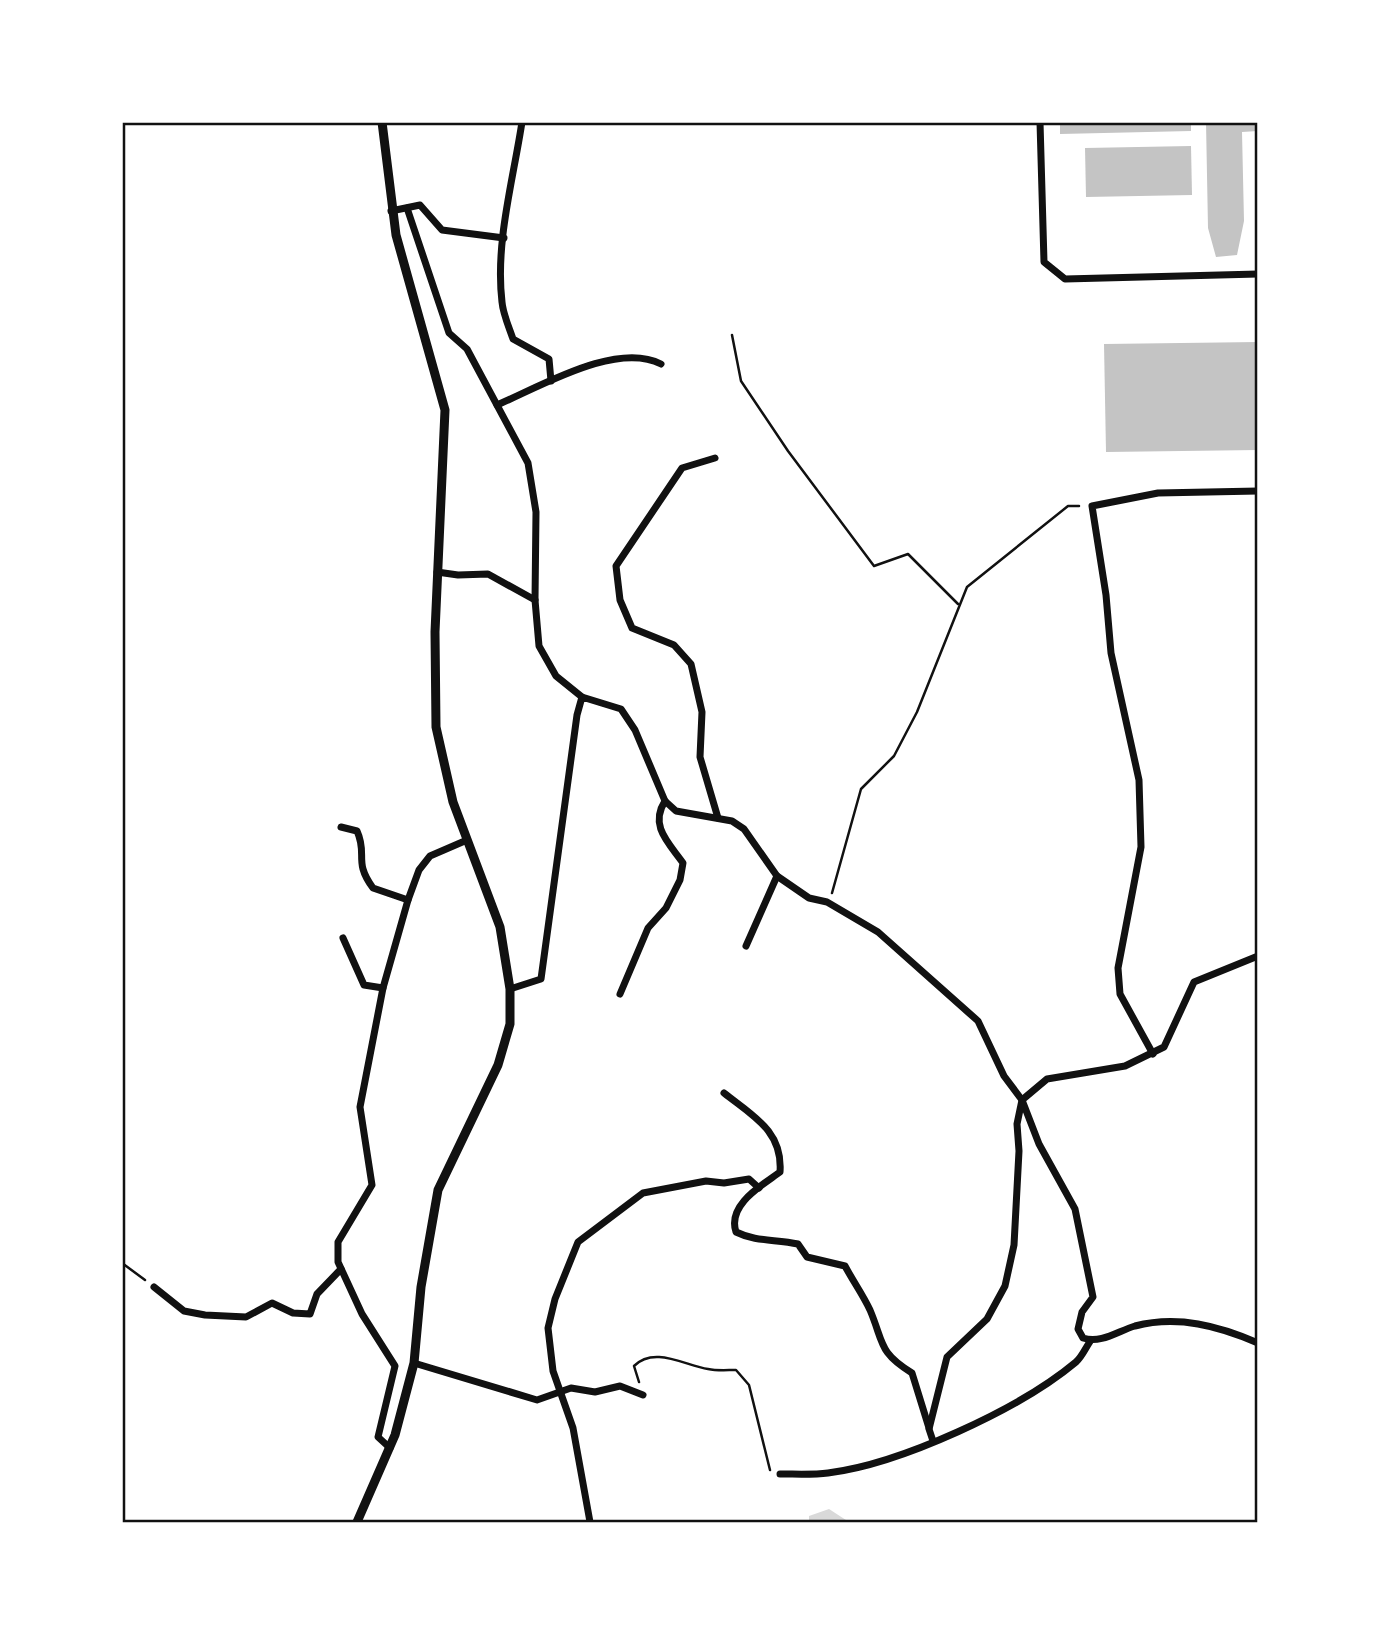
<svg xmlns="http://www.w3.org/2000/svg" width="1380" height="1645" font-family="Ubuntu,sans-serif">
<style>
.water{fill:#d9d9d9}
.building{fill:#c4c4c4}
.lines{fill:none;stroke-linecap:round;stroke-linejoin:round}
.path{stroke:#111;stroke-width:2.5}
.minor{stroke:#111;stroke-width:7}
.tertiary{stroke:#111;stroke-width:9}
.neatline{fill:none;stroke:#111;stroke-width:2.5}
</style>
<rect width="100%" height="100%" fill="#fff"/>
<polygon class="water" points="829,1509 849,1522 809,1522 809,1516"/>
<g class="building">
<polygon points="1060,122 1191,122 1191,131 1060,134"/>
<polygon points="1206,122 1258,122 1258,131 1242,132 1244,221 1237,255 1216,257 1208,228"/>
<polygon points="1191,146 1192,195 1086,197 1085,148"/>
<polygon points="1258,342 1258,450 1106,452 1104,344"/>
</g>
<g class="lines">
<g class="path">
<polyline points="732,335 741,381 788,451 874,566 908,554 958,604"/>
<polyline points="832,893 861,789 894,756 917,712 967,587 1068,506 1079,506"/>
<polyline points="122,1263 145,1280"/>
<path d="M639,1382L634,1366C654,1346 684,1365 708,1369C717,1371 727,1370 736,1370L749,1385L770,1470"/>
</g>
<g class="minor">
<path d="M522,122C513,181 495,243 502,302C503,314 509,327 513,339L549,359L551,381"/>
<polyline points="1040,122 1044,262 1065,279 1258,274"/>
<polyline points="407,208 449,333 467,349 528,463 536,512 535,600 539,646 556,676 582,697"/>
<polyline points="391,211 420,205 442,230 504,238"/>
<path d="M497,405C540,387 616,341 661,364"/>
<polyline points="715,458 682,468 616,566 620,600 632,628 674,645 691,664 702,712 700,757 718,818"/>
<polyline points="437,572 458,575 488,574 535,600"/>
<path d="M341,827L357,831C368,855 353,861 373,888L408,900"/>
<polyline points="343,938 364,985 383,988"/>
<polyline points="746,946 777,876"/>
<path d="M510,989L541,979L577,715L582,697L621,709L635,730L665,801L676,811L732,821L744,829L777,876L809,898L827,902L878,932L978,1021L1004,1076L1022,1100L1039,1144L1075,1209L1093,1297L1082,1312L1078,1329L1083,1338C1101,1344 1118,1331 1135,1326C1178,1315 1219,1326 1258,1343"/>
<path d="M620,994L648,928L666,908L680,880L683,863C669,843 649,826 665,801"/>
<polyline points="1153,1054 1120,994 1118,968 1141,847 1139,780 1111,653 1106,595 1092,506 1158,493 1258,491"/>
<path d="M724,1093C753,1116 783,1131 780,1172C761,1186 727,1205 736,1232C756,1242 776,1239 798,1244L807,1257L845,1266C853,1281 863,1295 870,1310C884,1343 878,1352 912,1373L929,1428"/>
<polyline points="154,1287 184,1311 205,1315 246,1317 272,1303 293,1313 310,1314 317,1294 341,1269"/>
<polyline points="414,1363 537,1400 571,1388 595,1392 620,1386 643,1395"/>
<polyline points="933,1441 929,1429 947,1357 987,1319 1005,1286 1014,1245 1019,1151 1017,1124 1022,1100 1047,1079 1125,1066 1164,1047 1194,982 1258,956"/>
<polyline points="390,1448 378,1437 395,1366 362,1314 338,1262 338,1242 372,1185 360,1107 383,988 408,900 419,870 430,856 467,840"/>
<path d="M780,1474C796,1474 813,1475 828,1473C900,1464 1020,1409 1076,1362C1082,1357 1086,1347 1091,1340"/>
<polyline points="590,1522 573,1428 553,1371 548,1328 555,1299 578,1242 643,1193 706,1181 724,1183 749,1179 759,1188"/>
</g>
<polyline class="tertiary" points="357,1522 395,1435 414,1363 421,1287 438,1190 498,1065 510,1024 510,989 500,927 453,802 436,727 435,632 445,410 396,235 382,122"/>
</g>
<rect width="1380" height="1645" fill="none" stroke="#ffffff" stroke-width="248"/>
<rect x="124" y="124" width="1132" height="1397" class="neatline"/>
</svg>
